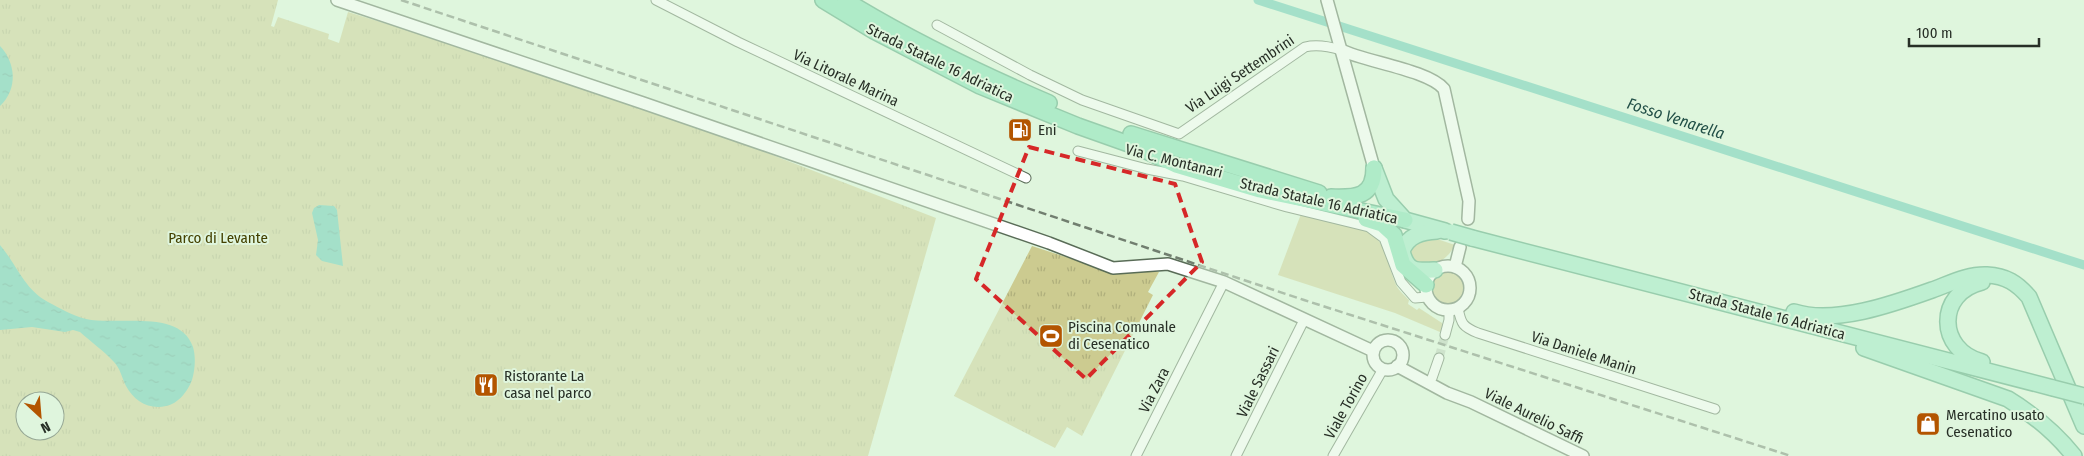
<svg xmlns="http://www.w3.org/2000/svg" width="2084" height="456" font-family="'Fira Sans Condensed',sans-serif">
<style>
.green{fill:#cccb90}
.park{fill:url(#park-tufts);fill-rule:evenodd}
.water{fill:url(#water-ripples)}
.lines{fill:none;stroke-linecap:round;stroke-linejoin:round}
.canal{stroke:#5ec6b2;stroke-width:9}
.minor-tunnel{stroke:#bacdb8;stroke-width:9;stroke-dasharray:9 4.5;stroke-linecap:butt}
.minor-casing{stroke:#596c57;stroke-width:11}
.tertiary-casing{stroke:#596c57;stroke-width:14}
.primary-casing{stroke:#449c73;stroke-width:18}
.trunk-casing{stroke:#449c73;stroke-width:18}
.minor{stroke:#fff;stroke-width:9}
.tertiary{stroke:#fff;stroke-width:11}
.primary{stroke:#98e6c4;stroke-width:15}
.trunk{stroke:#76deb0;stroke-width:15}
.rail{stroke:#717e6f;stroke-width:2.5;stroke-dasharray:8 4;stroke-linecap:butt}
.primary-bridge-casing{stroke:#449c73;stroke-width:18;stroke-linecap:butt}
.primary-bridge{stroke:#98e6c4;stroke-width:15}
.marked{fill:none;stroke:#d62828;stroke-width:4;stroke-dasharray:10 6;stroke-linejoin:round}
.labels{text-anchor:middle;stroke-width:4;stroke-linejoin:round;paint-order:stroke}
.street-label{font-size:15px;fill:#272f26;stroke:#dff5dd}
.poi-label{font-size:15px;fill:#272f26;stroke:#dff5dd;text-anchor:start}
.park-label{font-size:15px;fill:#444100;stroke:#dff5dd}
.water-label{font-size:16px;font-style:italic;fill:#225047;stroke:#dff5dd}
</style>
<defs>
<pattern id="park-tufts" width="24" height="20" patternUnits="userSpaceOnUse" patternTransform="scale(1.25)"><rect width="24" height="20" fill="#cccb90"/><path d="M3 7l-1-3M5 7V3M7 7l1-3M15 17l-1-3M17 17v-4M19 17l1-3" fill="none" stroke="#afaf7c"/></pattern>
<pattern id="water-ripples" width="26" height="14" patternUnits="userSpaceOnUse" patternTransform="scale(1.25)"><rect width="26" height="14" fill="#5ec6b2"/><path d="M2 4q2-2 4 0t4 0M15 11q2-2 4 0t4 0" fill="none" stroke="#4ea191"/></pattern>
</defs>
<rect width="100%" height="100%" fill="#dff5dd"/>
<g class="green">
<path d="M1301,214L1371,232C1387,246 1388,267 1396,285C1399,291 1405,296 1409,300L1408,304L1417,310L1419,308L1442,323L1443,327L1440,332L1395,313L1278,275Z"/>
<path d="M1431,237L1455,245C1448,259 1434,268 1418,268L1407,250L1409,245Z"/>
<circle cx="1447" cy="289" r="19"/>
</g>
<g class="park">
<path d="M0,0H278L271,26L274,27L278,17L329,34L328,39L339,43L348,12L433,38L689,123L936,218L868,456H0ZM25,401H55V431H25Z"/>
<polygon points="1032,246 1106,270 1159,272 1148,292 1153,295 1082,436 1067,427 1055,448 954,396"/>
</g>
<g class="water">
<path d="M0,46C16,63 18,89 0,106Z"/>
<polygon points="319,205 334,206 337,210 343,266 322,261 316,255 318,240 312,213 314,208"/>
<path d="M0,245C17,265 24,289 48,302C59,308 74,316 86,319C117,326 180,308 193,347C196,357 195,370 192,380C188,391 178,404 166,406C149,410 134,401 126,386C122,378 120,368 114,362C104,351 91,342 80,332L73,330L65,332L32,327L0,330Z"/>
</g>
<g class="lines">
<polyline class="canal" points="1258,0 2084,265"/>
<polyline class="minor-tunnel" points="1439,358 1445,335"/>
<defs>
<g id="minor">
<polyline points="656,0 738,42 1026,178"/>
<path d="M937,25L1030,75L1082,100L1179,134L1305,47C1317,44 1328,46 1341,50"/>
<polyline points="1078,151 1147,169 1183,176 1287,207 1369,227 1384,238 1401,282 1415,298 1427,297"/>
<path d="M1458,308C1461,324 1463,327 1478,333L1715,409"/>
<polyline points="1445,335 1449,320 1449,311"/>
<polyline points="1432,378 1439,358"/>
<polyline points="1136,456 1224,282"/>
<polyline points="1236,456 1304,320"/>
<polyline points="1333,456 1383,369"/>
</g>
<g id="tertiary">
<polyline points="337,0 643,103 1049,243 1113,268 1168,264 1224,282 1373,351"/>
<polyline points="1327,0 1374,168"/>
<path d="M1341,50C1366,62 1428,70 1444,89L1469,201L1468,219"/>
<circle cx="1448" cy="288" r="22"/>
<polyline points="1455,267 1460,247"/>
<circle cx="1388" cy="355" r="15"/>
<polyline points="1397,366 1447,393 1471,402 1583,456"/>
</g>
<g id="primary">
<polyline points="1374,168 1386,199 1405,220 1445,231"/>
<polyline points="1472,238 2053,388"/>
<path d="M1435,270C1416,271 1407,272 1402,251C1408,235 1422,232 1437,231"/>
<path d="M1982,282C1936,293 1937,350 1982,362"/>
<path d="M1794,312C1834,325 1893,304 1932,290C1949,284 1968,274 1987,275C2006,276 2017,283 2029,297L2084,426"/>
<path d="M1864,348L2008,399C2034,415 2055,432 2074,456"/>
</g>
<g id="trunk">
<polyline points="823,0 874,31 980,86 1078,126 1140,148 1176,165 1260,190 1405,220"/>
<path d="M845,0C910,40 979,73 1049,103"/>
<polyline points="1131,134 1319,193"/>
<path d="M1331,197C1356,198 1374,197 1374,168"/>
<polyline points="1366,219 1382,224 1394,235 1403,265 1426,285"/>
</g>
</defs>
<use href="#minor" class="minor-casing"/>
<use href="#tertiary" class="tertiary-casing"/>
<use href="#primary" class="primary-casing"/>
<use href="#trunk" class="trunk-casing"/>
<use href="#minor" class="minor"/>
<use href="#tertiary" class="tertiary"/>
<use href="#primary" class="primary"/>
<use href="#trunk" class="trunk"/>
<polyline class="rail" points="401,0 1304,300 1791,456"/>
<defs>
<g id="primary-bridge">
<polyline points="1451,232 1472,238"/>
<polyline points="2053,388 2084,396"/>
</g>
</defs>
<use href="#primary-bridge" class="primary-bridge-casing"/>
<use href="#primary-bridge" class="primary-bridge"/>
</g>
<path d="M0 0H2084V456H0ZM1029,147L1175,184L1202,262L1086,379L976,279Z" fill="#dff5dd" fill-opacity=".55" fill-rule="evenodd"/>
<path class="marked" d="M1029,147L1175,184L1202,262L1086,379L976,279Z"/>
<defs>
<symbol id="fuel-square" viewBox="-11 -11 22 22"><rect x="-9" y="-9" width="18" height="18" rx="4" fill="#b35500" stroke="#dff5dd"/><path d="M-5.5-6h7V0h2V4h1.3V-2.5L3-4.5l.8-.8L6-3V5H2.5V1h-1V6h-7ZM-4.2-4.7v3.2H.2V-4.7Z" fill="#fff"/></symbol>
<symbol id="stadium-square" viewBox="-11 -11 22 22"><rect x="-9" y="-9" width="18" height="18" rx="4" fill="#b35500" stroke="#dff5dd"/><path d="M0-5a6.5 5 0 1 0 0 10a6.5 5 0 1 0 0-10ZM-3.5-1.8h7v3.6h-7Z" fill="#fff"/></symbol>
<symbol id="restaurant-square" viewBox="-11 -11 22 22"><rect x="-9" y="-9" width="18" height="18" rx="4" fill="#b35500" stroke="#dff5dd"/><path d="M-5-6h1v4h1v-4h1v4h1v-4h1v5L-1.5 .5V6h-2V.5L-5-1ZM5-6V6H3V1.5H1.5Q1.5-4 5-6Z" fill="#fff"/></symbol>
<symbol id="shop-square" viewBox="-11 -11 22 22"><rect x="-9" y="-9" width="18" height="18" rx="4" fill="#b35500" stroke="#dff5dd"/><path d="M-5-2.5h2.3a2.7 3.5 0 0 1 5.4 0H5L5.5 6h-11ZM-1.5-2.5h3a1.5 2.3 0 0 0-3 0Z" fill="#fff"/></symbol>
</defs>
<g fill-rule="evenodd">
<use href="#fuel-square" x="1006" y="116" width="28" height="28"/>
<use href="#stadium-square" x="1037" y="322" width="28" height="28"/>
<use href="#restaurant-square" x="472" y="371" width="28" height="28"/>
<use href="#shop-square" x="1914" y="410" width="28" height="28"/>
</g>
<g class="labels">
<g class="street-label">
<text transform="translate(940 63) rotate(26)" y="5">Strada Statale 16 Adriatica</text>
<text transform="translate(1240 74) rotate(-34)" y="5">Via Luigi Settembrini</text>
<text transform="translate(846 78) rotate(25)" y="5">Via Litorale Marina</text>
<text transform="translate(1174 161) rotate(14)" y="5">Via C. Montanari</text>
<text transform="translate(1319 201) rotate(13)" y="5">Strada Statale 16 Adriatica</text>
<text transform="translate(1767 314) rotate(15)" y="5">Strada Statale 16 Adriatica</text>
<text transform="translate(1584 353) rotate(18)" y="5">Via Daniele Manin</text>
<text transform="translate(1258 382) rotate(-64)" y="5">Viale Sassari</text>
<text transform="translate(1154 390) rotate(-63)" y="5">Via Zara</text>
<text transform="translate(1346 406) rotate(-61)" y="5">Viale Torino</text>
<text transform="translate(1534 416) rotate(26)" y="5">Viale Aurelio Saffi</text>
</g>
<g class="poi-label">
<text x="1038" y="135">Eni</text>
<text x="1068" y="332">Piscina Comunale<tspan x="1068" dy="17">di Cesenatico</tspan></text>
<text x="504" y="381">Ristorante La<tspan x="504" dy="17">casa nel parco</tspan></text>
<text x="1946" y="420">Mercatino usato<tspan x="1946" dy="17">Cesenatico</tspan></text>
</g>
<g class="park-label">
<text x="218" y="243">Parco di Levante</text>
</g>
<g class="water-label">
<text transform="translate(1676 118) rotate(18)" y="6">Fosso Venarella</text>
</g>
</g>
<g transform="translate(40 416) rotate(154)"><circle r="24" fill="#dff5dd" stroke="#95a694"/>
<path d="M0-4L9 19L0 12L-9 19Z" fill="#b35500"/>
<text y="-8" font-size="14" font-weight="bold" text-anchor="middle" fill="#272f26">N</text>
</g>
<path d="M1909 38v8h130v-8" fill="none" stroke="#272f26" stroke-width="2.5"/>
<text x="1916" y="38" font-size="15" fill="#272f26" stroke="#dff5dd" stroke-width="4" paint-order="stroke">100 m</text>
</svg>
